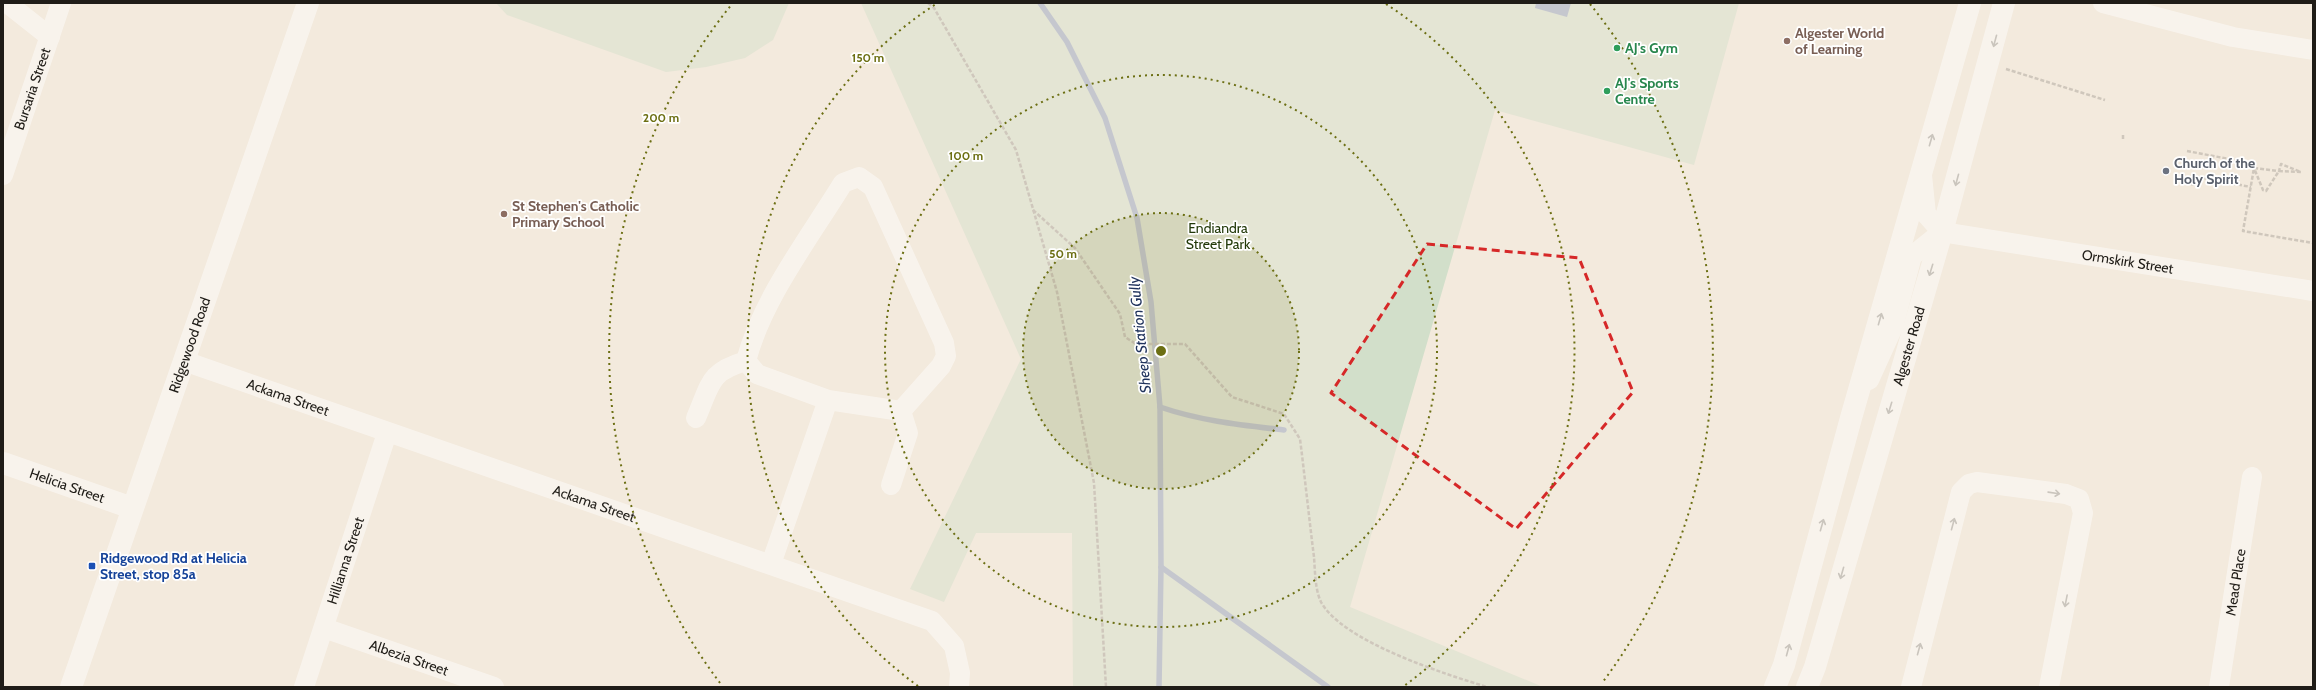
<svg xmlns="http://www.w3.org/2000/svg" width="2316" height="690" font-family="Cabin,sans-serif">
<style>
.green{fill:#d2dfca}
.water{fill:#8f9ebc}
.lines{fill:none;stroke-linecap:round;stroke-linejoin:round}
.stream{stroke:#8f9ebc;stroke-width:5.5}
.path{stroke:#a59e94;stroke-width:2.5;stroke-dasharray:4 2;stroke-linecap:butt}
.minor{stroke:#fff;stroke-width:20}
.tertiary{stroke:#fff;stroke-width:22}
.secondary{stroke:#fff;stroke-width:22}
.oneway{stroke:#9a9997}
.marked{fill:none;stroke:#d62828;stroke-width:3;stroke-dasharray:8 5;stroke-linejoin:round}
.ring{fill:none;stroke:#6c6f13;stroke-width:2;stroke-dasharray:2 4}
.education-dot{fill:#8d6e63;stroke:#fff;stroke-width:1.5}
.leisure-dot{fill:#2e9e5b;stroke:#fff;stroke-width:1.5}
.worship-dot{fill:#6b7280;stroke:#fff;stroke-width:1.5}
.transit-dot{fill:#1a4fb4;stroke:#fff;stroke-width:1.5}
.labels{text-anchor:middle;stroke-width:3.5;stroke-linejoin:round;paint-order:stroke}
.education-label{font-size:14px;font-weight:bold;fill:#785e54;stroke:#fff;text-anchor:start}
.leisure-label{font-size:14px;font-weight:bold;fill:#27864d;stroke:#fff;text-anchor:start}
.street-label{font-size:14px;fill:#1f1c17;stroke:#fff}
.worship-label{font-size:14px;font-weight:bold;fill:#5b616d;stroke:#fff;text-anchor:start}
.park-label{font-size:14px;fill:#223909;stroke:#fff}
.transit-label{font-size:14px;font-weight:bold;fill:#164399;stroke:#fff;text-anchor:start}
.water-label{font-size:15px;font-style:italic;fill:#20335c;stroke:#fff}
.centre{fill:#6c6f13;stroke:#fff;stroke-width:2}
.ring-label{font-size:12px;text-anchor:middle;font-weight:bold;fill:#6c6f13;stroke:#fff;stroke-width:3.5;stroke-linejoin:round;paint-order:stroke}
</style>
<rect width="100%" height="100%" fill="#f3eadd"/>
<g class="green">
<polygon points="496,3 789,3 773,40 745,58 706,67 666,72 507,15"/>
<polygon points="861,3 1739,3 1694,165 1495,110 1350,607 1543,687 1073,687 1072,533 976,533 944,602 910,589 1021,359"/>
</g>
<polygon class="water" points="1536,3 1571,3 1567,17 1535,8"/>
<g class="lines">
<g class="stream">
<polyline points="1040,3 1067,42 1105,118 1137,218 1151,302 1160,407 1161,567 1159,687"/>
<path d="M1160,407C1201,421 1241,425 1284,430"/>
<polyline points="1161,567 1328,687"/>
</g>
<g class="path">
<polyline points="928,3 934,8 1016,150 1057,292 1094,483 1106,687"/>
<polyline points="2006,69 2105,100"/>
<polyline points="2123,135 2123,139"/>
<polyline points="2187,151 2229,159 2254,168 2263,190 2266,191 2279,171 2301,172 2281,164 2279,171 2254,168 2243,231 2313,243"/>
<polyline points="2191,184 2196,185 2198,177 2251,187"/>
<path d="M1033,210L1075,248L1120,314L1125,337L1136,344H1185L1232,397L1284,414L1300,439C1305,478 1309,518 1314,557C1315,570 1315,590 1321,602C1343,642 1445,674 1487,687"/>
</g>
<g class="minor">
<polyline points="7,3 50,37"/>
<polyline points="2103,3 2233,37 2313,50"/>
<path id="s1" d="M3,175L61,3"/>
<polyline points="1922,175 1926,214 1942,232"/>
<path id="s2" d="M1942,232L2313,291"/>
<path id="s3" d="M184,361L932,621L954,646L960,673L959,687"/>
<polyline points="1869,380 1893,327 1912,256 1942,232"/>
<path d="M696,418C711,384 708,372 746,361"/>
<polyline points="891,485 908,433 901,411"/>
<path d="M771,564L828,400L901,411L941,366L946,356L944,343L873,187L859,177L843,183C810,237 762,299 746,361L757,374L828,400"/>
<path id="s4" d="M324,628L494,687"/>
<path id="s5" d="M304,687L387,433"/>
<polyline points="1911,687 1961,492 1969,484 1977,482 2066,494 2079,499 2083,513 2049,687"/>
<path id="s6" d="M2219,687L2252,477"/>
</g>
<path class="tertiary" id="s7" d="M3,463L132,508"/>
<g class="secondary">
<path id="s8" d="M71,687L308,3"/>
<polyline points="1775,687 1784,665 1851,418 1970,3"/>
<path id="s9" d="M1807,687L1815,667L1942,232L2004,3"/>
</g>
</g>
<defs><path id="oneway-shaft" d="M-6 0H5M1.5-3L5.5 0L1.5 3" fill="none" stroke-width="1.6" stroke-linecap="round" stroke-linejoin="round"/></defs>
<g class="oneway">
<use href="#oneway-shaft" transform="translate(1995 41) rotate(105)"/>
<use href="#oneway-shaft" transform="translate(1931 140) rotate(-74)"/>
<use href="#oneway-shaft" transform="translate(1957 180) rotate(105)"/>
<use href="#oneway-shaft" transform="translate(1931 270) rotate(107)"/>
<use href="#oneway-shaft" transform="translate(1880 319) rotate(-74)"/>
<use href="#oneway-shaft" transform="translate(1890 408) rotate(107)"/>
<use href="#oneway-shaft" transform="translate(2054 493) rotate(8)"/>
<use href="#oneway-shaft" transform="translate(1953 524) rotate(-75)"/>
<use href="#oneway-shaft" transform="translate(1822 525) rotate(-74)"/>
<use href="#oneway-shaft" transform="translate(1842 573) rotate(106)"/>
<use href="#oneway-shaft" transform="translate(2066 601) rotate(101)"/>
<use href="#oneway-shaft" transform="translate(1919 649) rotate(-75)"/>
<use href="#oneway-shaft" transform="translate(1788 650) rotate(-75)"/>
</g>
<path d="M0 0H2316V690H0ZM1427,244L1579,258L1633,392L1516,529L1331,393Z" fill="#f3eadd" fill-opacity=".55" fill-rule="evenodd"/>
<path class="marked" d="M1427,244L1579,258L1633,392L1516,529L1331,393Z"/>
<circle cx="1161" cy="351" r="138" fill="#6c6f13" fill-opacity=".12"/>
<g class="ring">
<circle cx="1161" cy="351" r="138"/>
<circle cx="1161" cy="351" r="276"/>
<path d="M918 686A414 414 0 0 1 936 4M1386 4A414 414 0 0 1 1404 686"/>
<path d="M720 683A552 552 0 0 1 732 4M1590 4A552 552 0 0 1 1602 683"/>
</g>
<g class="education-dot">
<circle cx="1787" cy="41" r="4"/>
<circle cx="504" cy="214" r="4"/>
</g>
<g class="leisure-dot">
<circle cx="1617" cy="48" r="4"/>
<circle cx="1607" cy="91" r="4"/>
</g>
<circle class="worship-dot" cx="2166" cy="171" r="4"/>
<rect class="transit-dot" x="88" y="562" width="8" height="8" rx="2"/>
<g class="labels">
<g class="education-label">
<text x="1795" y="38">Algester World<tspan x="1795" dy="16">of Learning</tspan></text>
<text x="512" y="211">St Stephen's Catholic<tspan x="512" dy="16">Primary School</tspan></text>
</g>
<g class="leisure-label">
<text x="1625" y="53">AJ's Gym</text>
<text x="1615" y="88">AJ's Sports<tspan x="1615" dy="16">Centre</tspan></text>
</g>
<g class="street-label">
<text dy="5" stroke="none"><textPath href="#s1" startOffset="91">Bursaria Street</textPath></text>
<text dy="5" stroke="none"><textPath href="#s2" startOffset="188">Ormskirk Street</textPath></text>
<text dy="5" stroke="none"><textPath href="#s8" startOffset="362">Ridgewood Road</textPath></text>
<text dy="5" stroke="none"><textPath href="#s9" startOffset="356">Algester Road</textPath></text>
<text dy="5" stroke="none"><textPath href="#s3" startOffset="110">Ackama Street</textPath></text>
<text dy="5" stroke="none"><textPath href="#s7" startOffset="68">Helicia Street</textPath></text>
<text dy="5" stroke="none"><textPath href="#s3" startOffset="434">Ackama Street</textPath></text>
<text dy="5" stroke="none"><textPath href="#s5" startOffset="133">Hillianna Street</textPath></text>
<text dy="5" stroke="none"><textPath href="#s6" startOffset="106">Mead Place</textPath></text>
<text dy="5" stroke="none"><textPath href="#s4" startOffset="90">Albezia Street</textPath></text>
</g>
<g class="worship-label">
<text x="2174" y="168">Church of the<tspan x="2174" dy="16">Holy Spirit</tspan></text>
</g>
<g class="park-label">
<text x="1218" y="233">Endiandra<tspan x="1218" dy="16">Street Park</tspan></text>
</g>
<g class="transit-label">
<text x="100" y="563">Ridgewood Rd at Helicia<tspan x="100" dy="16">Street, stop 85a</tspan></text>
</g>
<g class="water-label">
<text transform="translate(1140 335) rotate(-96)" y="5">Sheep Station Gully</text>
</g>
</g>
<circle cx="1161" cy="351" r="6" class="centre"/>
<g class="ring-label">
<text x="868" y="62">150 m</text>
<text x="661" y="122">200 m</text>
<text x="966" y="160">100 m</text>
<text x="1063" y="258">50 m</text>
</g>
<rect width="2316" height="690" fill="none" stroke="#1f1c17" stroke-width="8"/>
</svg>
